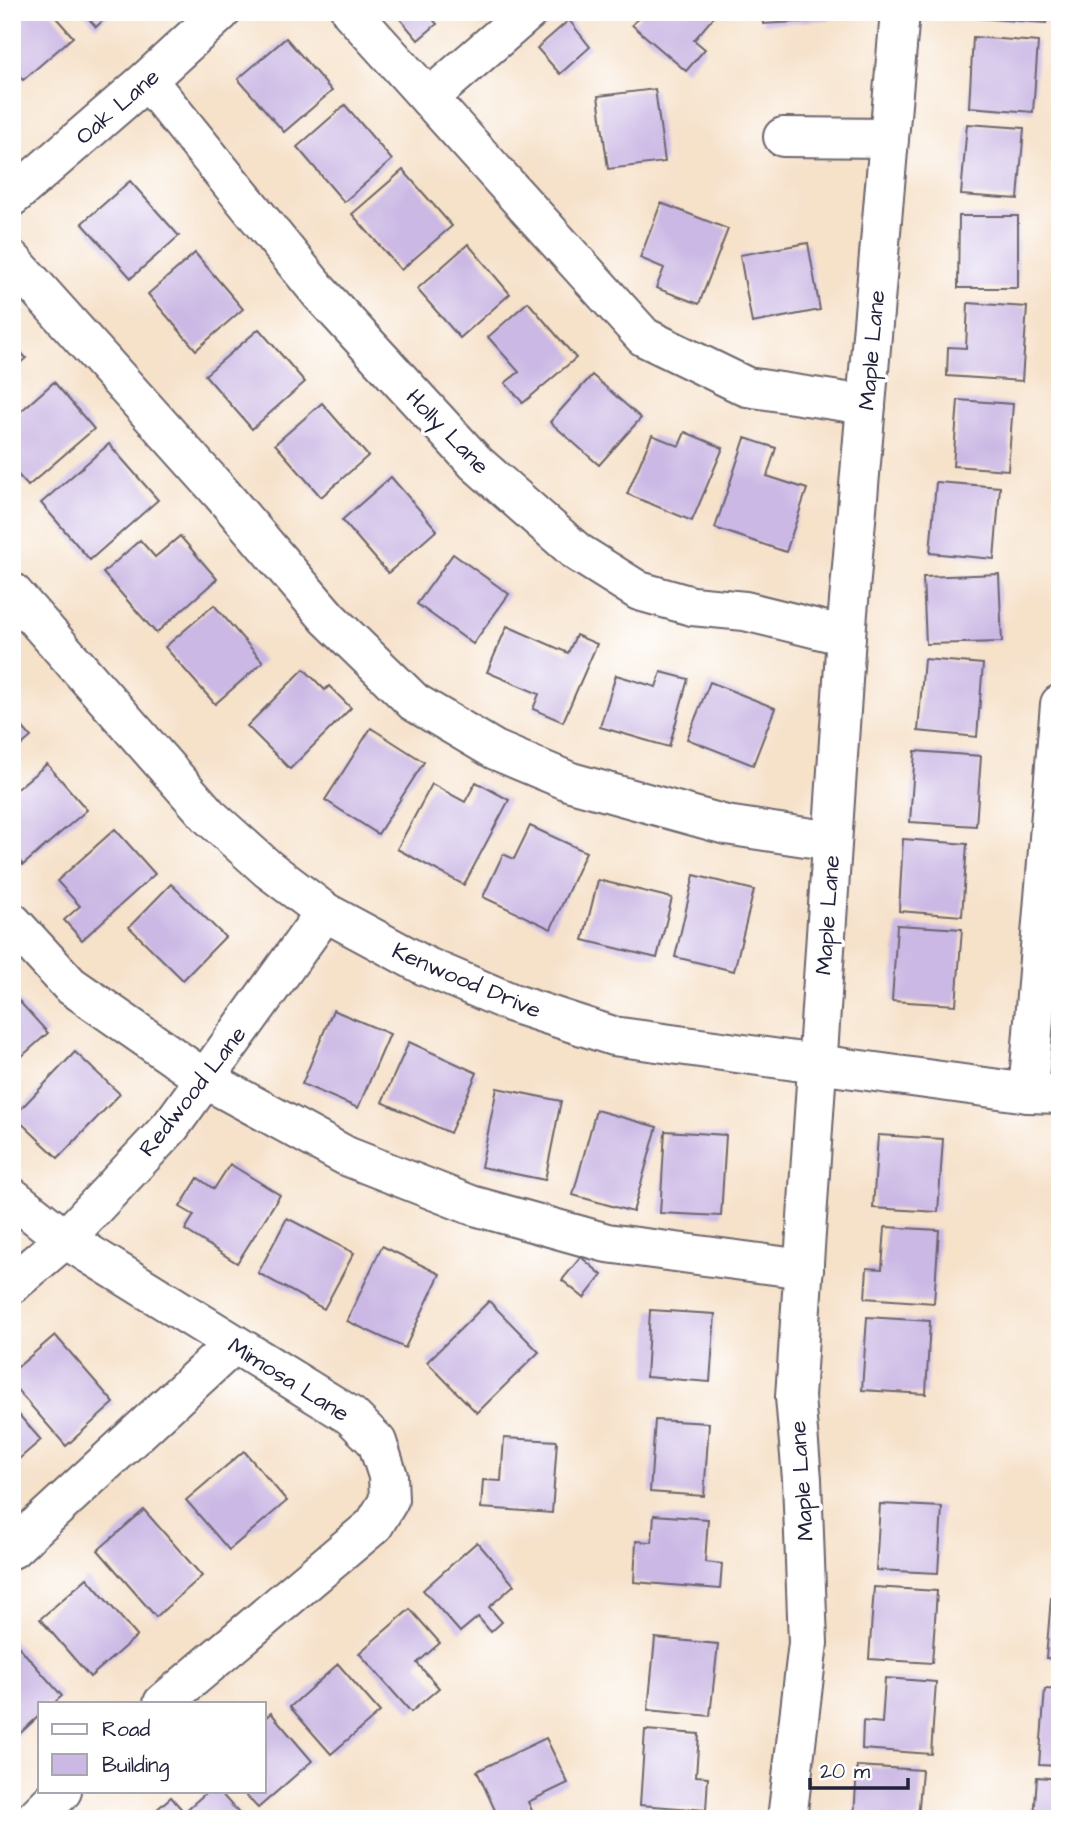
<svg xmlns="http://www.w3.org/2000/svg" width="1072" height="1831" font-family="'Architects Daughter',sans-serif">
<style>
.building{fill:#cbb8e4}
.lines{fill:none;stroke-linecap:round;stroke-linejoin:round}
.minor-casing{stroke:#6c656d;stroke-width:42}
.minor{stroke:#fff;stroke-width:38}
.labels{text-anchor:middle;stroke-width:7;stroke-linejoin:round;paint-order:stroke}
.street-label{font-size:23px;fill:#22223b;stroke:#fff}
</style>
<rect width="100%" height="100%" fill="#fff"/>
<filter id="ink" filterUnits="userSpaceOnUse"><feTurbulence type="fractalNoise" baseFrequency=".0143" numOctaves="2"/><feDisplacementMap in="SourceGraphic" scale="14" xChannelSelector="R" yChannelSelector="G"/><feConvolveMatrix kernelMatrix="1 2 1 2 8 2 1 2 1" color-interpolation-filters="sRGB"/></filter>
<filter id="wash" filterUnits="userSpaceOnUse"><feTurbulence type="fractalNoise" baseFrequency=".00686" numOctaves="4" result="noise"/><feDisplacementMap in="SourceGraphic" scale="28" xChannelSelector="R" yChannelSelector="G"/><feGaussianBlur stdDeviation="1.57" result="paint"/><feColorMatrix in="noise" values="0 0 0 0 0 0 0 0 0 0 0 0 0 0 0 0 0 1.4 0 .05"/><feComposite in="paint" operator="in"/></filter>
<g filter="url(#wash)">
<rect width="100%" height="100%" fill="#f6e1c9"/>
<g id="blocks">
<g class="building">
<polygon points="13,12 51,12 73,37 23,80 12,67"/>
<polygon points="83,12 112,12 96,27"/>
<polygon points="394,12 426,12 437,24 418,40"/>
<polygon points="644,12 718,12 694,40 705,49 686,71 632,25"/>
<polygon points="762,12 828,12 829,20 763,24"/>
<polygon points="976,12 1047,12 1046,23 976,18"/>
<polygon points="569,20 590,47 560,74 537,48"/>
<polygon points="973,37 1038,42 1033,112 969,107"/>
<polygon points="286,38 332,91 284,132 238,79"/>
<polygon points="655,89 665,162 608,169 598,96"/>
<polygon points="345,105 392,160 344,202 297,147"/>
<polygon points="967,124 1024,128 1018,199 961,195"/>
<polygon points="403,170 452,226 401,270 352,214"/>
<polygon points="130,181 179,236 131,278 82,223"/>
<polygon points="661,203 728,229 699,304 656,288 664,268 640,258"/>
<polygon points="959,216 1018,216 1018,288 958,288"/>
<polygon points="808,243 820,310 752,323 740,255"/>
<polygon points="468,244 510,294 460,338 417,289"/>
<polygon points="195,253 243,309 196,350 148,294"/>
<polygon points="528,302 576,358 523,403 505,383 519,372 488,337"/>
<polygon points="968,303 1027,307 1022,381 947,376 948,347 966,348"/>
<polygon points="259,329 305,382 252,429 205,375"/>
<polygon points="12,342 26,358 12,370"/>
<polygon points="592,375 641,418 599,465 550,422"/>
<polygon points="54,382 94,429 28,486 12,468 12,419"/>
<polygon points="958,400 1013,404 1008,470 953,466"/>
<polygon points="322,403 368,456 321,497 275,444"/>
<polygon points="685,432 723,448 692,521 627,494 652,435 679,446"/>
<polygon points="745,438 776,448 767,476 807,489 786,552 715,528"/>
<polygon points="109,444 158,500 90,560 41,503"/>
<polygon points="391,477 437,530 388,573 342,520"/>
<polygon points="936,482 1000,487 994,559 930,553"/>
<polygon points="180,536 217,579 156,633 103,573 140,540 155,557"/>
<polygon points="453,554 509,594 473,644 417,604"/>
<polygon points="999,574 1002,642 926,644 923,577"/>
<polygon points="214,605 263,662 215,704 165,647"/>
<polygon points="507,626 568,653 576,635 597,644 563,722 533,709 539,694 487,672"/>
<polygon points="924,659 983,664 977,737 918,731"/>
<polygon points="304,669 325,690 329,686 351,708 290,769 247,726"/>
<polygon points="661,672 688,679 669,747 600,727 616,675 656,687"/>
<polygon points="710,682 775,708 753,765 687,739"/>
<polygon points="12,715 31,737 12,753"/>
<polygon points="371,728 424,762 378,834 325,800"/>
<polygon points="915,751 981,756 976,826 910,822"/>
<polygon points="47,764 87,810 23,865 12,853 12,793"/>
<polygon points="476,782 509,800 464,885 397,849 432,784 465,802"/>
<polygon points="530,826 586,852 551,929 483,897 503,854 514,859"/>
<polygon points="115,829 155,874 82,940 64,920 80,906 57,881"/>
<polygon points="903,839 967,844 962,916 899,911"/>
<polygon points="694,875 754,890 734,971 675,957"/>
<polygon points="598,880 672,898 657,958 583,940"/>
<polygon points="171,884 225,937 183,980 129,927"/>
<polygon points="897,925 962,929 956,1005 892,1001"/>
<polygon points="19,1001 48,1033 12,1065 12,1007"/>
<polygon points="333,1010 390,1034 358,1108 302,1084"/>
<polygon points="409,1042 477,1073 450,1133 382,1102"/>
<polygon points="75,1052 120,1094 58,1158 14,1116"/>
<polygon points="497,1088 561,1101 545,1180 481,1167"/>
<polygon points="596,1110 657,1127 633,1212 573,1195"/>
<polygon points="665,1131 726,1135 721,1216 660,1213"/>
<polygon points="878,1135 943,1139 938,1212 873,1208"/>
<polygon points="230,1164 280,1195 237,1263 185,1230 194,1215 180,1207 198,1178 214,1189"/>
<polygon points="287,1218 354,1253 324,1309 258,1273"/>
<polygon points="885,1227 939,1230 934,1303 865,1298 867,1268 882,1269"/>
<polygon points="382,1246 440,1274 405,1348 347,1321"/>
<polygon points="581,1257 602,1275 584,1298 562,1280"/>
<polygon points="489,1301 539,1352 477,1413 427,1362"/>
<polygon points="650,1310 715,1314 710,1382 646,1377"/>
<polygon points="867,1317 930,1321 926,1394 862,1390"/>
<polygon points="55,1335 114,1403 66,1446 12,1384 12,1372"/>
<polygon points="12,1407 41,1440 12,1465"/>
<polygon points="655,1420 709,1423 704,1496 650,1492"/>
<polygon points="504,1438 557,1441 552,1513 481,1508 483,1480 501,1481"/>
<polygon points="244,1451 287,1501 229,1550 186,1500"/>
<polygon points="880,1504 942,1507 938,1573 876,1570"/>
<polygon points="144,1510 202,1576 156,1617 98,1550"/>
<polygon points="654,1515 708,1519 705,1562 722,1564 720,1589 634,1582 636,1541 652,1542"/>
<polygon points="477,1542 514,1585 489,1607 502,1622 491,1632 478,1617 460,1632 423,1590"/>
<polygon points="87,1578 137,1636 90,1677 40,1619"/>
<polygon points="874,1587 937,1591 932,1663 869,1659"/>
<polygon points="1051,1598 1060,1599 1060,1659 1046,1658"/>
<polygon points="410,1609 440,1643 417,1663 439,1688 411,1712 359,1653"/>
<polygon points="655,1638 718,1644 710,1716 648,1710"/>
<polygon points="12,1639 62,1696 54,1703 40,1703 40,1715 16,1737 12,1733"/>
<polygon points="338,1664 380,1712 331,1754 290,1707"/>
<polygon points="885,1678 936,1682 931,1754 862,1749 863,1721 882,1723"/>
<polygon points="1045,1689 1060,1690 1060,1766 1039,1765"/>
<polygon points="271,1713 312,1761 258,1808 242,1791 264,1791 264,1719"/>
<polygon points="645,1730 699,1734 696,1776 708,1777 706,1810 640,1805"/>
<polygon points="546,1738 568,1783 528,1802 536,1819 499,1819 477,1771"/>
<polygon points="857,1766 922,1770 918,1819 854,1819"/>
<polygon points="1037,1777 1060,1779 1060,1819 1034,1819"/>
<polygon points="208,1791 219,1791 244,1819 146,1819 171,1797 184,1812"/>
</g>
</g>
</g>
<g filter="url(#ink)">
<use href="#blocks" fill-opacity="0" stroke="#6c656d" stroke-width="2"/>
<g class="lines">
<defs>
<g id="minor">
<polyline points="351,12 644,337 747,387 866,405"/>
<polyline points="147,80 320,293 476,463 577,552 639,591 692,606 745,611 846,636"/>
<polyline points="429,98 528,12"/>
<polyline points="783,137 889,138"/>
<polyline points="12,197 147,80 221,12"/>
<polyline points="12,260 221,493 328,618 414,702 495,750 571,782 726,825 832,841"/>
<polyline points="12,592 209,816 268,869 325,912 425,966 512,1003 613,1036 1028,1093 1060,1094"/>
<polyline points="12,922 70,985 205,1079 346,1156 471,1205 607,1243 804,1269"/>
<polyline points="1028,1093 1060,704"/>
<polyline points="12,1197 65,1239 351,1416 377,1442 388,1476 389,1500 374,1525 163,1703"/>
<polyline points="12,1284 65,1239 171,1126 325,912"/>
<polyline points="12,1549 234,1344"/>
<polyline points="34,1819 62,1791"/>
<polyline points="787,1819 808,1643 802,1479 795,1397 846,636 900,12"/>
</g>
</defs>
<use href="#minor" class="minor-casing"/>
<use href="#minor" class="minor"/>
</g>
</g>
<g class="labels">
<g class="street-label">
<text transform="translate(117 106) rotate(-41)" y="8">Oak Lane</text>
<text transform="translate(871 350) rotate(-85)" y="8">Maple Lane</text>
<text transform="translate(448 431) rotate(46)" y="8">Holly Lane</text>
<text transform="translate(827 915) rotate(-86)" y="8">Maple Lane</text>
<text transform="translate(467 980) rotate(23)" y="8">Kenwood Drive</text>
<text transform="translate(192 1091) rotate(-52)" y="8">Redwood Lane</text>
<text transform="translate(289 1379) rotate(32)" y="8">Mimosa Lane</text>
<text transform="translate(801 1481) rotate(-94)" y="8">Maple Lane</text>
</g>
</g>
<rect width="1072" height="1831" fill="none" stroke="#fff" stroke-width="42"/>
<rect x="38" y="1702" width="228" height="91" fill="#ffffff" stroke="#a7a7b1" stroke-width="2"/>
<rect x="52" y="1724" width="35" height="10" fill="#ffffff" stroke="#a7a7b1" stroke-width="2"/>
<text x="102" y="1736" font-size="21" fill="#22223b">Road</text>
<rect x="52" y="1754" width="35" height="21" fill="#cbb8e4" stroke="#a7a7b1" stroke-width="2"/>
<text x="102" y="1772" font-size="21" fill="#22223b">Building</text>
<path d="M810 1778v10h98v-10" fill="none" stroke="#22223b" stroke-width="3.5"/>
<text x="820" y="1778" font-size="21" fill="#22223b" stroke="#ffffff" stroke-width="5" paint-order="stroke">20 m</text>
</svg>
